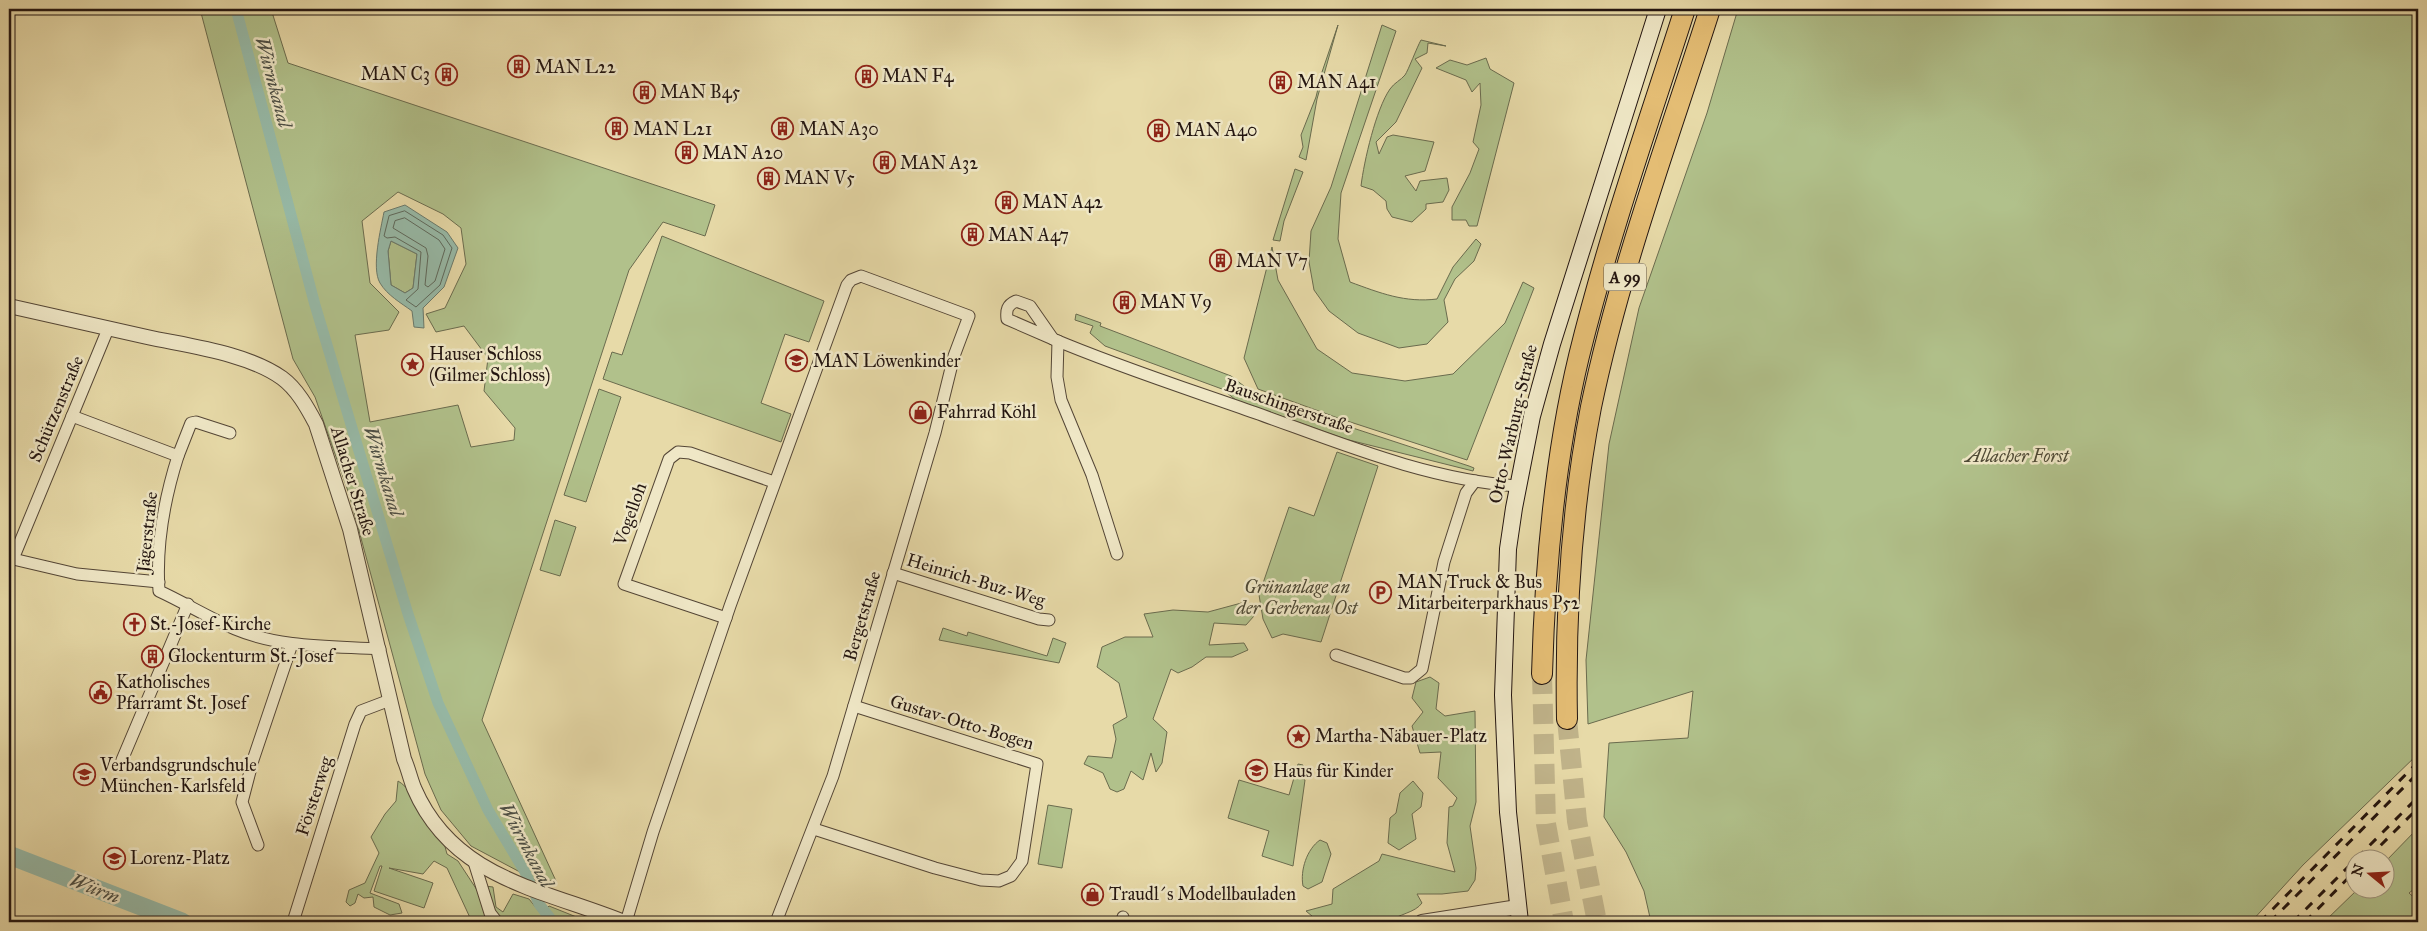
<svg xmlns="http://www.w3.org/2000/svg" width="2427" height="931" font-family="'IM FELL Great Primer',serif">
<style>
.green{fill:#b1c18b;stroke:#6a6b4e;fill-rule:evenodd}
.water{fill:#97bba9;stroke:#69796c;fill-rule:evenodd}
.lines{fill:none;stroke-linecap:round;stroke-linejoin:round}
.shore{stroke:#5d685c;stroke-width:1}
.canal{stroke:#97bba9;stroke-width:11}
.river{stroke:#97bba9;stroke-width:19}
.motorway-tunnel{stroke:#c0b38a;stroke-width:20;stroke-dasharray:20 10;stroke-linecap:butt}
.minor-casing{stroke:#544636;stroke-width:13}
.tertiary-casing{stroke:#544636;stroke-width:16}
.secondary-casing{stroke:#231510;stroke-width:18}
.motorway-casing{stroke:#231510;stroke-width:22}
.minor{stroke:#efe7c6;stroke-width:11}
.tertiary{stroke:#efe7c6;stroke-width:14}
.secondary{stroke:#efe7c6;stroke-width:16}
.motorway{stroke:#e4bd74;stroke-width:20}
.rail{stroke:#231510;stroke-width:3;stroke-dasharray:9 9;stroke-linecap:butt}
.labels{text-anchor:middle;stroke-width:5;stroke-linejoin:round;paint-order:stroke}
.shield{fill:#efe7c6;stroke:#605447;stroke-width:1}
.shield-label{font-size:16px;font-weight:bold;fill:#231510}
.poi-label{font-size:18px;fill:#231510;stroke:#efe7c6;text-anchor:start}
.street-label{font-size:18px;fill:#231510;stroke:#efe7c6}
.park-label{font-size:18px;font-style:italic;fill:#4e4935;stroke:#efe7c6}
.water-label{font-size:19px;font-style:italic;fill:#4c4f46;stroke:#efe7c6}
</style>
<rect width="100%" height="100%" fill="#e7daa8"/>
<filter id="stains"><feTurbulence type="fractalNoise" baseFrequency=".004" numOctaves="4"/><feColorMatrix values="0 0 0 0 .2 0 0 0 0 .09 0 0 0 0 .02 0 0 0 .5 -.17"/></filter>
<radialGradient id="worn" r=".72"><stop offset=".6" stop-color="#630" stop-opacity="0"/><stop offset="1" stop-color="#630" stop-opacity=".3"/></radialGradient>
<g class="green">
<path d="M200,9H271L288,63L715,205L705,236L663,222L629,270L482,720L556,881L535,880L471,846L441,810L425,774L349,494L315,397L293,359ZM398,192L443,214L461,228L466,264L445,308L426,314L436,332L464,326L488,358L484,391L515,428L514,440L471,447L458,405L370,422L355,335L389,330L399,312L370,283L362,221Z"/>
<polygon points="1738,9 2418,9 2418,754 2303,865 2251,922 1651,922 1644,891 1626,852 1604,817 1609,743 1688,738 1693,691 1588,724 1586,660 1609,444 1639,308 1707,113"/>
<polygon points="1338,25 1317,99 1306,160 1299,157 1303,147 1301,135 1316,97 1322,72"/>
<path d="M1382,25L1396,31L1341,193L1338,239L1350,282C1380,293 1405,303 1437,299L1453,267L1476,239L1481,244L1474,261L1455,279L1444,300L1448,322L1427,344L1399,348L1358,333L1329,311L1314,290L1309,262L1311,231L1331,187Z"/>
<path d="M1421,40L1446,46L1428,43L1427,53L1415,59L1422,68L1396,122L1376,142L1379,154L1387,137L1393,135L1434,142L1425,171L1405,176L1416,191L1420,181L1447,178L1449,190L1443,202L1426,204V209L1412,222L1392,217L1387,209L1386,201L1373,190L1361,186C1364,161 1376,109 1390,89C1394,83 1401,80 1405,75C1408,71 1417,47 1421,40Z"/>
<polygon points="1486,58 1490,69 1514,83 1477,226 1469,226 1466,220 1452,220 1452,207 1470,173 1479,149 1473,142 1481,105 1480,83 1472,92 1466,80 1436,68 1450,60 1467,65"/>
<polygon points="1295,169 1303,172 1284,221 1280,241 1273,240"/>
<polygon points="662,236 824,301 809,342 785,334 761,403 791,414 781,442 603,379 612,352 622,355"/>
<polygon points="391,241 417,254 413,288 405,293 391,285 388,251"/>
<polygon points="1272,247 1278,280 1317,349 1352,373 1405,381 1453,374 1505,323 1523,282 1534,288 1467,460 1338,418 1258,389 1244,358"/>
<polygon points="1076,314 1101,323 1100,326 1231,376 1258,397 1469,466 1474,468 1473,471 1345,439 1236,400 1222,389 1105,346 1090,333 1093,326 1075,320"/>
<polygon points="599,389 621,397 586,502 564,495"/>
<polygon points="1337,452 1378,466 1321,642 1283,634 1272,638 1263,619 1259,595 1289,507 1314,516"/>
<polygon points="555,520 576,527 560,576 540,570"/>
<polygon points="1245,602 1254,616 1246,625 1214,623 1209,645 1244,643 1248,650 1232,657 1206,657 1192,667 1178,673 1171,669 1153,719 1167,732 1162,763 1156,772 1151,753 1143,780 1131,771 1124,789 1117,792 1110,789 1103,773 1084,764 1088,756 1112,758 1116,739 1113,725 1127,717 1119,683 1097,667 1102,647 1125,637 1153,637 1144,614 1173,610 1208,612"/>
<polygon points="943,628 967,636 968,632 1047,656 1053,638 1066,643 1059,663 939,640"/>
<path d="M1430,677L1439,683L1436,709L1445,716L1475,711L1476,802L1470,826L1476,868L1475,880L1468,891L1442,894H1417L1422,903C1415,913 1398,914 1389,922H1319L1306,911L1332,904L1333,889L1379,861L1382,854L1455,872L1447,843L1449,807L1453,806L1457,798L1438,778L1441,752L1420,753L1412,726L1423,712L1412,698L1416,682Z"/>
<polygon points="1298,764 1303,765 1301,778 1305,780 1293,866 1262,856 1269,831 1228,818 1239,780 1289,795"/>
<path d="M398,781C419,793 420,827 444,843L447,854L458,861L477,890L485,886L493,887L496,907L503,912L513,894L529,899L541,914L549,906L589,922H523L516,920V922H472L447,868L434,861L423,874L389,868L433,883L424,908L374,891L382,866H380L370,893L399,904L402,913L390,915L374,907L373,897L364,898L358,894L355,903L350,906L346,902L349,890L365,883L379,853L371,837L385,814L396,801Z"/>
<polygon points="1413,781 1423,793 1421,807 1412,814 1416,839 1399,850 1388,843 1390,818 1396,813 1400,793"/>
<polygon points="1048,805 1072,809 1062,868 1038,864"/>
<polygon points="2418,828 2418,886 2409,893 2418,901 2418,922 2324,922 2358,889 2384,888 2385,862"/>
<path d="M1320,840L1327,843L1331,854L1322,882L1308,889L1303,886C1300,870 1307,849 1320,840Z"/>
</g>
<path class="water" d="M405,205L447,232L458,248L444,287L423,308L424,328L414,327L412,311C401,303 387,295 380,283C371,268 381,228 384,212ZM391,241L417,254L413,288L405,293L391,285L388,251Z"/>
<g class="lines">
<g class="shore">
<polygon points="405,211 443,235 452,248 440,285 416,307 406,300 418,289 421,252 395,237 387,238 384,236 389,216"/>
<polygon points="405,218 439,240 445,249 435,281 428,287 425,285 428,256 426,248 393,228 395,221"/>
</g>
<polyline class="canal" points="236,9 315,305 408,614 438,703 488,810 525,872 539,904 553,922"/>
<polyline class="river" points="9,855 182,922"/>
<g class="motorway-tunnel">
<polyline points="1542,674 1546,824 1564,922"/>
<polyline points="1567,719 1577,821 1597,922"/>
</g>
<defs>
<g id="minor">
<path d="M1016,301L1030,306L1053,339L1007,319C1006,310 1007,305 1016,301Z"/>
<polyline points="108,329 13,559 77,574 159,582"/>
<path d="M1053,339C1119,367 1188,389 1256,413C1340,443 1428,480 1518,486"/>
<polyline points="1058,341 1057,377 1061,400 1092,475 1117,554"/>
<path d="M72,416L178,456C164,500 156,545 159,591C185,603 209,618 235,629C280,648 332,646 380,649"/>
<polyline points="178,456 191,423 196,422 230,433"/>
<polyline points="893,573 1039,619 1049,620"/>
<polyline points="726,618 624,584 669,459 678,452 690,453 774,482"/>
<polyline points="1336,655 1404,678 1411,678 1422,669 1444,562 1466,493 1475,481"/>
<polyline points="122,760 188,604"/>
<polyline points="814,829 935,868 981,880 999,881 1011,876 1022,861 1037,764 854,706"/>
<polyline points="258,845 242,802 253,760 292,644"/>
<polyline points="474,862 490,913 497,922"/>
<polyline points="293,922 355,724 361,711 390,700"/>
<polyline points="626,922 653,832 730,606 847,285 851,280 861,276 969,316 954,356 935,433 833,776 776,922"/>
<polyline points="1122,922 1123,917"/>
</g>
<g id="tertiary">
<path d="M9,306C55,316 101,327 147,337C188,346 247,353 282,378C297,389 307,407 316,424L350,529L404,759C408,768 410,778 414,788C453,879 542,889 624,922"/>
<polyline points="1422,922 1518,907"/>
</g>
<polyline id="secondary" points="1520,922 1508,812 1503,695 1508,549 1514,508 1532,416 1552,344 1658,9"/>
<g id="motorway">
<path d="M1542,674C1545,567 1554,460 1579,356C1608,238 1648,124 1685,9"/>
<path d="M1567,719C1565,614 1571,510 1591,407C1619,272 1668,140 1710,9"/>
</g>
</defs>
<use href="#minor" class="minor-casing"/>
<use href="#tertiary" class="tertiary-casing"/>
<use href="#secondary" class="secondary-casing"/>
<use href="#motorway" class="motorway-casing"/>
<use href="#minor" class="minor"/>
<use href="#tertiary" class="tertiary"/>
<use href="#secondary" class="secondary"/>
<use href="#motorway" class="motorway"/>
<g class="rail">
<polyline points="2357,858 2418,797"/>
<polyline points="2368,858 2418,808"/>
<polyline points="2260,922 2418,762"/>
<polyline points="2270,922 2418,773"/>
<polyline points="2293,922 2354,861"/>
<polyline points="2305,922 2354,872"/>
</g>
</g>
<defs>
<symbol id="building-ring" viewBox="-11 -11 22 22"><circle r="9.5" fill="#efe7c6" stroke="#8f2418" stroke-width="1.5"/><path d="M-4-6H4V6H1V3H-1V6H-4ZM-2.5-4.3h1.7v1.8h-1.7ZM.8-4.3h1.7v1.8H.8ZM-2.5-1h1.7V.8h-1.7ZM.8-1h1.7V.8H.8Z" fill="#8f2418"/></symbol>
<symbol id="school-ring" viewBox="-11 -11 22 22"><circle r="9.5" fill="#efe7c6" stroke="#8f2418" stroke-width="1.5"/><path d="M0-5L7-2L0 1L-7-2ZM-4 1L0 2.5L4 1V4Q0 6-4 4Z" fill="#8f2418"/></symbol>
<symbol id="sight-ring" viewBox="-11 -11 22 22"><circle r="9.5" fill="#efe7c6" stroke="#8f2418" stroke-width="1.5"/><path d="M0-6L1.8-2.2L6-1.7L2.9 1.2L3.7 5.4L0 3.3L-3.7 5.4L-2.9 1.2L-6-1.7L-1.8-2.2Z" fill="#8f2418"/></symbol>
<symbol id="shop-ring" viewBox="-11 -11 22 22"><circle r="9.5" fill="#efe7c6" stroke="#8f2418" stroke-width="1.5"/><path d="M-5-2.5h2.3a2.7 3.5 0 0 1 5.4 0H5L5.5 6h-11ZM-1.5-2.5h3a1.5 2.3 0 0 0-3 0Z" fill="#8f2418"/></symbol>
<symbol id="parking-ring" viewBox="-11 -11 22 22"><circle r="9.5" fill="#efe7c6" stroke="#8f2418" stroke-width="1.5"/><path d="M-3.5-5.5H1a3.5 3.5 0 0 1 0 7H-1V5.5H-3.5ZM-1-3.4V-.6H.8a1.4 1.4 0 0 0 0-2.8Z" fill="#8f2418"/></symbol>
<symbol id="church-ring" viewBox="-11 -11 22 22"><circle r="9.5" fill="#efe7c6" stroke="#8f2418" stroke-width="1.5"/><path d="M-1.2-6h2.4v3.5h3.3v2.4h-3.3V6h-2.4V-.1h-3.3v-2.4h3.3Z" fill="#8f2418"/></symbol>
<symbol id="civic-ring" viewBox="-11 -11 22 22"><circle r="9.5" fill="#efe7c6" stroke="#8f2418" stroke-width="1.5"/><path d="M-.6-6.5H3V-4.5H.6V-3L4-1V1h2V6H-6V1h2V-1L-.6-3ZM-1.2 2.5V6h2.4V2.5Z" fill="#8f2418"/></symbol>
</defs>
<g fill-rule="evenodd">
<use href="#building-ring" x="506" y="54" width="25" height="25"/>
<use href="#building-ring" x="434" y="62" width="25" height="25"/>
<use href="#building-ring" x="854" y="64" width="25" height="25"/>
<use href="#building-ring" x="1268" y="70" width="25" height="25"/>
<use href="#building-ring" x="632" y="80" width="25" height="25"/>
<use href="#building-ring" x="604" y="116" width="25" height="25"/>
<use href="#building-ring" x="770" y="116" width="25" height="25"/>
<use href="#building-ring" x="1146" y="118" width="25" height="25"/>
<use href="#building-ring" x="674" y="140" width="25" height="25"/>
<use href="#building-ring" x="872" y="150" width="25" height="25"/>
<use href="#building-ring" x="756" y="166" width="25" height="25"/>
<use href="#building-ring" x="994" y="190" width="25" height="25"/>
<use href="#building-ring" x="960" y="222" width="25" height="25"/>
<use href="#building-ring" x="1208" y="248" width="25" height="25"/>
<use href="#building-ring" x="1112" y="290" width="25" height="25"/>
<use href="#school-ring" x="784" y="348" width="25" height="25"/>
<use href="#sight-ring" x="400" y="352" width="25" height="25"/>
<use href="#shop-ring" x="908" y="400" width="25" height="25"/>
<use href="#parking-ring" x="1368" y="580" width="25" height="25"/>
<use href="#church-ring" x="122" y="612" width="25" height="25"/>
<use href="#building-ring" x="140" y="644" width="25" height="25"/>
<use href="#civic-ring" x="88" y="680" width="25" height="25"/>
<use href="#sight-ring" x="1286" y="724" width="25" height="25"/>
<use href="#school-ring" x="1244" y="758" width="25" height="25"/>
<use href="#school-ring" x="72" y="762" width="25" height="25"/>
<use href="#school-ring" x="102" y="846" width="25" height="25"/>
<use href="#shop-ring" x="1080" y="882" width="25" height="25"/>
</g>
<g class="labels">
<rect class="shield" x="1604" y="263.5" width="42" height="27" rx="4"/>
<g class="shield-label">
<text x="1625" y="283">A 99</text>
</g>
<g class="poi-label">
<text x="535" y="73">MAN L22</text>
<text x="430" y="80" text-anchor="end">MAN C3</text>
<text x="882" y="82">MAN F4</text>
<text x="1297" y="88">MAN A41</text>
<text x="660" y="98">MAN B45</text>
<text x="633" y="135">MAN L21</text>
<text x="799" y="135">MAN A30</text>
<text x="1175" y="136">MAN A40</text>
<text x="702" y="159">MAN A20</text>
<text x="900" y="169">MAN A32</text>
<text x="784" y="184">MAN V5</text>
<text x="1022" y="208">MAN A42</text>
<text x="988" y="241">MAN A47</text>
<text x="1236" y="267">MAN V7</text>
<text x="1140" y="308">MAN V9</text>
<text x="429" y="360">Hauser Schloss<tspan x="429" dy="21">(Gilmer Schloss)</tspan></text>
<text x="813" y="367">MAN Löwenkinder</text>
<text x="937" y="418">Fahrrad Köhl</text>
<text x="1397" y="588">MAN Truck &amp; Bus<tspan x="1397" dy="21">Mitarbeiterparkhaus P52</tspan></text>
<text x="150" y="630">St.-Josef-Kirche</text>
<text x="168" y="662">Glockenturm St.-Josef</text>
<text x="116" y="688">Katholisches<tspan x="116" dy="21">Pfarramt St. Josef</tspan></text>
<text x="1315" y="742">Martha-Näbauer-Platz</text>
<text x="100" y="771">Verbandsgrundschule<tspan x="100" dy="21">München-Karlsfeld</tspan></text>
<text x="1273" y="777">Haus für Kinder</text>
<text x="130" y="864">Lorenz-Platz</text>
<text x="1109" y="900">Traudl´s Modellbauladen</text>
</g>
<g class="street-label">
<text transform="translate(1289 406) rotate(19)" y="6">Bauschingerstraße</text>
<text transform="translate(56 409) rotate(-67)" y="6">Schützenstraße</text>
<text transform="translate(1513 424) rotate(-77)" y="6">Otto-Warburg-Straße</text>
<text transform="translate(353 481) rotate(73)" y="6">Allacher Straße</text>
<text transform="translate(630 514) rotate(-70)" y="6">Vogelloh</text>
<text transform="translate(147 532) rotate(-84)" y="6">Jägerstraße</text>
<text transform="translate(976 580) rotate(17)" y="6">Heinrich-Buz-Weg</text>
<text transform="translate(862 616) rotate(-74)" y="6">Bergetstraße</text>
<text transform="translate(962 722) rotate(17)" y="6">Gustav-Otto-Bogen</text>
<text transform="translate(314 796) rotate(-72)" y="6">Försterweg</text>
</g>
<g class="park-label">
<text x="2017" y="462">Allacher Forst</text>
<text x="1297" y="593">Grünanlage an<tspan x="1297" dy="21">der Gerberau Ost</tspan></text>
</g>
<g class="water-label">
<text transform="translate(274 82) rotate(75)" y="7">Würmkanal</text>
<text transform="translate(384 471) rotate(73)" y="7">Würmkanal</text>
<text transform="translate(527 845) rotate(62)" y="7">Würmkanal</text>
<text transform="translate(95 888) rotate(21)" y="7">Würm</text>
</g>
</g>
<rect width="2427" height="931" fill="none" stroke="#e7daa8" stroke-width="30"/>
<rect x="10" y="10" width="2407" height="911" fill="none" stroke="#231510" stroke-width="2.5"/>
<rect x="15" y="15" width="2397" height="901" fill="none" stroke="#231510"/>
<g transform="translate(2370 874) rotate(288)"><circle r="24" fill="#efe7c6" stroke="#9d937d"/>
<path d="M0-4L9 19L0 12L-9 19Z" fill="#8f2418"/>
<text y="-8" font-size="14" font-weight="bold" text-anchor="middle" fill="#231510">N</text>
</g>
<rect width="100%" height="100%" filter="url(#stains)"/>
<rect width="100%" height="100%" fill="url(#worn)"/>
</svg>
